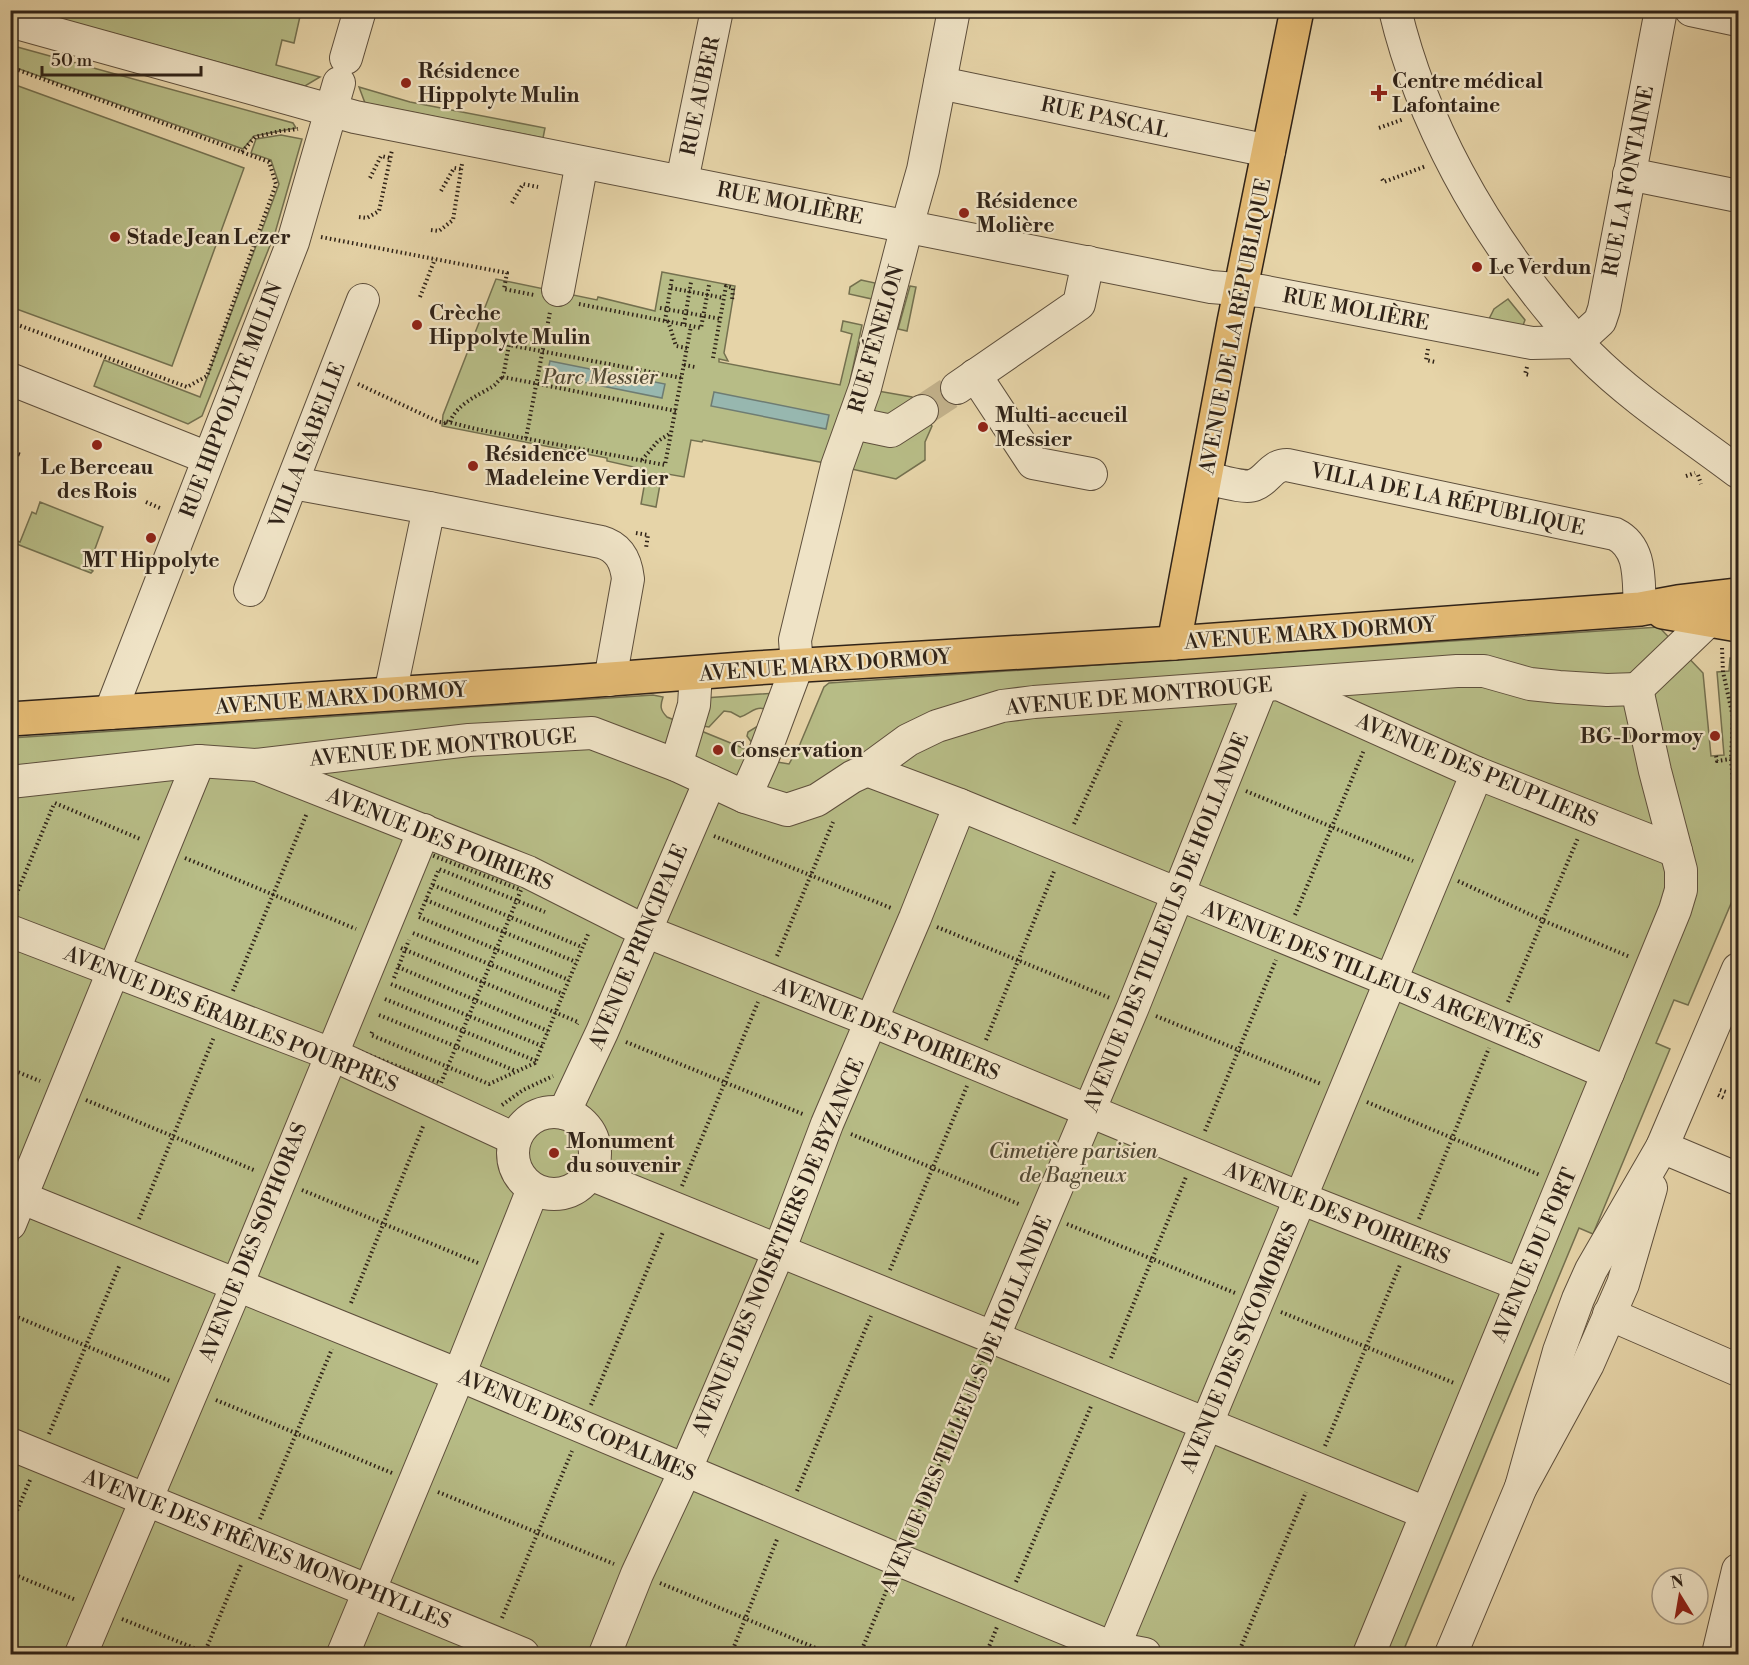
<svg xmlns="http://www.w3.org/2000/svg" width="1749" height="1665" font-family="'Libre Bodoni',serif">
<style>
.green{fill:#b7bc86;stroke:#74704f;stroke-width:1.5}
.water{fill:#97b7af;stroke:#6e7c73;stroke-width:1.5}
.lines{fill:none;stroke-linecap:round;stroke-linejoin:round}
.minor-tunnel{stroke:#c2b18b;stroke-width:32;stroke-dasharray:32 16;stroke-linecap:butt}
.minor-casing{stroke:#5e4f3c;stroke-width:34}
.major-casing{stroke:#302318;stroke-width:36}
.path{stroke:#302318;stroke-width:4;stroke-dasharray:1.5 3;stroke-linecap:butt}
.minor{stroke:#efe3c6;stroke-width:32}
.major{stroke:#e3ba74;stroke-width:33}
.poi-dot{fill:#8f2418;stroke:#efe3c6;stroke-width:2}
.labels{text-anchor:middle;stroke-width:4.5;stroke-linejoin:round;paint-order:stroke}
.poi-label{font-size:21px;font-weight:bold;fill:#302318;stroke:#efe3c6;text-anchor:start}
.street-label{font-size:21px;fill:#302318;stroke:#efe3c6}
.park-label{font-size:21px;font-style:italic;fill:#524934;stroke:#efe3c6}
</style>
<rect width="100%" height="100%" fill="#e6d4a8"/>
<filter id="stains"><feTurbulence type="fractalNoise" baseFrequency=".00333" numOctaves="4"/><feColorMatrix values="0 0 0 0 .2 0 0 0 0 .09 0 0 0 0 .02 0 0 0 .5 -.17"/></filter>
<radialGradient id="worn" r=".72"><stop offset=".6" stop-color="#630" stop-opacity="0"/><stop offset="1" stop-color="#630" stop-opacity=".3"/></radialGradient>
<g class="green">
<polygon points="32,11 296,11 301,12 294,43 282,40 276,65 320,77 305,86"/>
<polygon points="10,45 293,123 296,128 254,136 243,149 11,66"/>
<polygon points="10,83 244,168 172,366 11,307"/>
<polygon points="359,87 410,102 545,128 543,138 365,103"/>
<polygon points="281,135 302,139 275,233 202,416 188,424 94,386 104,360 200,397 279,184 271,160 251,153 256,139"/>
<polygon points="662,272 735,286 724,353 728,361 719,359 719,362 840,385 852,334 841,331 843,321 862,325 849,386 912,397 932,426 925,442 925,460 896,479 825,463 703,440 702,442 691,440 684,477 662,473 656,507 641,504 647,470 607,461 607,458 442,426 443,415 496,279 597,300 598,297 655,311"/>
<polygon points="861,280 875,283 872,299 849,294 850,287"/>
<polygon points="910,286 916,287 907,331 898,329"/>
<polygon points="1508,299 1525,320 1522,328 1488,321 1494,309"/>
<polygon points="40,502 103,527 88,568 93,571 91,573 14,543 15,540 20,542 32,512 36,514"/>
<path d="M1659,627L1703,673L1711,756L1724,755L1717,672L1729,671L1730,658L1738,659V887L1688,1005L1674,1000L1656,1043L1670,1049L1593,1234L1579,1228L1402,1654H11V738L653,695L663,697C660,706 660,710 667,717L777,762L789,764L800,744L824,687L829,683Z"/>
<path d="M776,693L752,743L747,736L748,732L758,726L765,709C754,706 750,714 740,717L731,712L724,711L709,727L703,726L704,698Z"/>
</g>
<g class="water">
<polygon points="550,361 665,384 662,398 547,375"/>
<polygon points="714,392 829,415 826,429 711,406"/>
</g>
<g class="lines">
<polyline class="minor-tunnel" points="922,411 957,388"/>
<defs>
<g id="minor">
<path d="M1395,10C1422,123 1482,229 1556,317C1567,329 1577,343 1589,355C1634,400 1688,434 1738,472"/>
<polyline points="1691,10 1738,20"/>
<polyline points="10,21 355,117 1211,287 1261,291 1532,343 1577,342"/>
<polyline points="346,58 360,10"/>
<polyline points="940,83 1269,151"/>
<polyline points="1629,174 1738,196"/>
<polyline points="682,181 717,10"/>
<polyline points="558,290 579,178"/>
<polyline points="1577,342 1600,321 1604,309 1661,10"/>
<polyline points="975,375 1033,463 1091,474"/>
<polyline points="10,379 208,458"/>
<polyline points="957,388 1079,304 1088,262"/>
<polyline points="853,423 891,431 922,411"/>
<path d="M1206,478C1217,480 1245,489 1254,485C1268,480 1271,465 1287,465L1615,534C1643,548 1638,582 1640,609"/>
<polyline points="293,483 429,508"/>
<polyline points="250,590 363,300"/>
<polyline points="1285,687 1477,773 1676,851"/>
<polyline points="1637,689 1708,621"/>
<path d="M390,694L429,508L601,542C619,547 626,561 628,579L610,680"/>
<polyline points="110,713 293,242 339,83"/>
<polyline points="676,765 694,705 696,673"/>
<polyline points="260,766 528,872 645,931 872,1021 1300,1198 1521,1285"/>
<polyline points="867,770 960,805 1391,981 1608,1073"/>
<polyline points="10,782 199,761 257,765 469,740 592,733 676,765 745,797 787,810 817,800 852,777 867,770 908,740 937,726 1002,706 1034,702 1457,671 1484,671 1530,684 1559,687 1607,690 1637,689 1655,771 1681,870 1681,890 1675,910 1369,1654"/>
<polyline points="745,797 763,757 797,666 795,640 837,466 865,388 907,226 923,170 954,10"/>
<polyline points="10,931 331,1054 515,1139"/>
<circle cx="554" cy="1153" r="41"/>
<polyline points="564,1113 602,1032 710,781"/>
<polyline points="1662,1147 1738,1179"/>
<polyline points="590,1174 1426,1513"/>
<polyline points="10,1193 459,1375 899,1560 1113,1648 1145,1654"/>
<polyline points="10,1224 199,761"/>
<polyline points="1609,1314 1738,1370"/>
<polyline points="993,1338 1133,1007 1261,687"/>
<polyline points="10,1444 523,1654"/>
<polyline points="1521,1487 1559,1351 1578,1299 1591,1270 1662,1147 1738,969"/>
<polyline points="81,1654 237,1285 424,830"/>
<polyline points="343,1654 459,1375 533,1189"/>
<polyline points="605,1654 637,1574 685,1471 779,1251 827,1124 915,918 960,805"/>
<polyline points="1111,1654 1477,773"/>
<polyline points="1451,1654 1521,1487 1588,1364 1623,1284 1651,1188"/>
<polyline points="1718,1654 1738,1570"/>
</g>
<g id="major">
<polyline points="1663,612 1738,625"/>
<polyline points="1174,643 1234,322 1297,10"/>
<polyline points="10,719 558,683 755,668 1174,643 1640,609 1678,602 1738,595"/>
</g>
</defs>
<use href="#minor" class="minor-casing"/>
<use href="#major" class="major-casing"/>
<g class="path">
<polyline points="10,67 269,162 276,184 207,376 187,387 10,322"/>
<polyline points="1379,128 1404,119"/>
<polyline points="242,152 255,137 280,131 298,129"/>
<polyline points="370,178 381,156 390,158"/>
<polyline points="1382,179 1384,182 1426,166"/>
<polyline points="441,191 454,168 461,169"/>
<polyline points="512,203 523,184 538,187"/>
<polyline points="359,217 367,218 379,211 392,150"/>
<polyline points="431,230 439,231 453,220 462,164"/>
<polyline points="321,237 507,273 504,289 534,295"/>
<polyline points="671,288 724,298"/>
<polyline points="420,297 435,259"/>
<polyline points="579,304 701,328 709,285"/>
<polyline points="660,308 721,319"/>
<polyline points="665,321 672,278"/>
<polyline points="668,321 676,346 687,348"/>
<polyline points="684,324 691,282"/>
<polyline points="1428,349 1426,360 1435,362"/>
<polyline points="713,358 726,286 733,288 732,301"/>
<polyline points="684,365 695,367"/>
<polyline points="1527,367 1525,374 1529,375"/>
<polyline points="358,384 439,422 445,423 445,421 476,429 665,465 691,326"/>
<polyline points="676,411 503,377 509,345 682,378"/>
<path d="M450,422C456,405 478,395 492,387C497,384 498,380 503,377"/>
<polyline points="526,438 550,312"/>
<polyline points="10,451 21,455"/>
<polyline points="642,460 658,441 671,433"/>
<polyline points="1698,475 1701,484"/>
<polyline points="1686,476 1695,473"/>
<polyline points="146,502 162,509"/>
<polyline points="636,533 648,535 646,548"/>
<polyline points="1722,648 1723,672 1733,717 1731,759 1738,836"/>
<polyline points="1716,756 1717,761 1731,759"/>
<polyline points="1246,791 1413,861"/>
<polyline points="55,803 140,839"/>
<polyline points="1074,824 1121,721"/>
<polyline points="714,836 891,908"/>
<polygon points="429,854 521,890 441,1083 348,1047"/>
<polyline points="185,858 356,929"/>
<polyline points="1458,881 1542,920 1630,957"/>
<polyline points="433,885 582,947"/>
<polyline points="426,900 576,962"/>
<polyline points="11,907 54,804"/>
<polyline points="420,914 439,869 545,912"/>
<polyline points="1295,915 1364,750"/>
<polyline points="419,917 569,980"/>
<polyline points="937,927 1110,998"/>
<polyline points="413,933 563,994 589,932"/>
<polyline points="401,948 578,1022 577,1024"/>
<polyline points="777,956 833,822"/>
<polyline points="398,967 548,1031"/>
<polyline points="394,978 409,940"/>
<polyline points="391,984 542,1046"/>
<polyline points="233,991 307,813"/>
<polyline points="385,999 536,1061"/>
<polyline points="1508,1002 1578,838"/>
<polyline points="379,1015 516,1071"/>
<polyline points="1156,1016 1321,1084"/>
<polyline points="372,1032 371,1035 489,1084 535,1063 563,994"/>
<polyline points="986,1040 1055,869"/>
<polyline points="626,1042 805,1115"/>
<polyline points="1734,1058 1738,1060"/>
<polyline points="10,1069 40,1081"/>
<polyline points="1720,1090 1726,1092"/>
<polyline points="1718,1095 1724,1098"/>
<polyline points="86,1100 256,1171"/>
<polyline points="1367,1102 1540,1175"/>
<polyline points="502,1105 523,1090 553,1076"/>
<polyline points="1205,1131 1276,960"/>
<polyline points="851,1134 1021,1205"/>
<polyline points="682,1186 758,1002"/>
<polyline points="302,1190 478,1263"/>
<polyline points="139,1219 214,1037"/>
<polyline points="1419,1219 1489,1048"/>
<polyline points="1067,1224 1235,1293"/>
<polyline points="890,1270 967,1086"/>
<polyline points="351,1303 424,1124"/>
<polyline points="1281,1312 1454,1383"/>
<polyline points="10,1314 170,1381"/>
<polyline points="1111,1358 1186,1177"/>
<polyline points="216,1400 392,1473"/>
<polyline points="591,1405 663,1232"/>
<polyline points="49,1434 120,1264"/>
<polyline points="1325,1446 1400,1265"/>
<polyline points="797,1491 871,1316"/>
<polyline points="438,1492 614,1564"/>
<polyline points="260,1519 332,1349"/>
<polyline points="10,1527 30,1480"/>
<polyline points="909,1536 983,1361"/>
<polyline points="10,1573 76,1600"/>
<polyline points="1016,1582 1092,1404"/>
<polyline points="660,1583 830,1654"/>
<polyline points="502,1618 572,1451"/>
<polyline points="122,1619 209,1654"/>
<polyline points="204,1654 241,1565"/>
<polyline points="731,1654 778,1537"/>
<polyline points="860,1654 890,1582"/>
<polyline points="986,1654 997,1627"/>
<polyline points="1238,1654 1306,1492"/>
</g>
<use href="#minor" class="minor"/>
<use href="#major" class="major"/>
</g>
<g class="poi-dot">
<circle cx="406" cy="83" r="6"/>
<path d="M1376 84h6v6h6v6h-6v6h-6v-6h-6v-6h6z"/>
<circle cx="964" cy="213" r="6"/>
<circle cx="115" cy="237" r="6"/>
<circle cx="1477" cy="267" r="6"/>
<circle cx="417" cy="325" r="6"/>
<circle cx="983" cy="427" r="6"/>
<circle cx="97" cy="445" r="6"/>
<circle cx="473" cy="466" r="6"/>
<circle cx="151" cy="538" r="6"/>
<circle cx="1715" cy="736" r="6"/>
<circle cx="718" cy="750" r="6"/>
<circle cx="554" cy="1153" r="6"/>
</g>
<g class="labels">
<g class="poi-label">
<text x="418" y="78">Résidence<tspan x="418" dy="24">Hippolyte Mulin</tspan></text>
<text x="1392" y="88">Centre médical<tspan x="1392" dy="24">Lafontaine</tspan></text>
<text x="976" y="208">Résidence<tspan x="976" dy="24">Molière</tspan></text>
<text x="127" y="244">Stade Jean Lezer</text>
<text x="1489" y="274">Le Verdun</text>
<text x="429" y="320">Crèche<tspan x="429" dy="24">Hippolyte Mulin</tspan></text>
<text x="995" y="422">Multi-accueil<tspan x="995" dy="24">Messier</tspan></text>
<text x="485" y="461">Résidence<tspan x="485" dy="24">Madeleine Verdier</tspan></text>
<text x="97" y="474" text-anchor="middle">Le Berceau<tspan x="97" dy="24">des Rois</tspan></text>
<text x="151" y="567" text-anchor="middle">MT Hippolyte</text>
<text x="1703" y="743" text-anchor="end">BG-Dormoy</text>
<text x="730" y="757">Conservation</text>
<text x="566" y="1148">Monument<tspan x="566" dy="24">du souvenir</tspan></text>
</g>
<g class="street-label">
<text transform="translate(700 96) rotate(-78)" y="7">RUE AUBER</text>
<text transform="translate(1105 117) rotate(12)" y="7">RUE PASCAL</text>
<text transform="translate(1628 181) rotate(-79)" y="7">RUE LA FONTAINE</text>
<text transform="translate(790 203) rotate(11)" y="7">RUE MOLIÈRE</text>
<text transform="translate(1356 309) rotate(11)" y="7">RUE MOLIÈRE</text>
<text transform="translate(1235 326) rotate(-79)" y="7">AVENUE DE LA RÉPUBLIQUE</text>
<text transform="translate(876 339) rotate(-74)" y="7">RUE FÉNELON</text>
<text transform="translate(231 400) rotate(-69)" y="7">RUE HIPPOLYTE MULIN</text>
<text transform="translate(307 445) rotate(-69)" y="7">VILLA ISABELLE</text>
<text transform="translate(1448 499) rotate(12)" y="7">VILLA DE LA RÉPUBLIQUE</text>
<text transform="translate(1310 633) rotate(-4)" y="7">AVENUE MARX DORMOY</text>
<text transform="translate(825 665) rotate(-4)" y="7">AVENUE MARX DORMOY</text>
<text transform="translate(1139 696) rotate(-5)" y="7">AVENUE DE MONTROUGE</text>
<text transform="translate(341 698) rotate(-4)" y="7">AVENUE MARX DORMOY</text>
<text transform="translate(443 747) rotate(-5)" y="7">AVENUE DE MONTROUGE</text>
<text transform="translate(1477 770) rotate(23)" y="7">AVENUE DES PEUPLIERS</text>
<text transform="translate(440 839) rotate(22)" y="7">AVENUE DES POIRIERS</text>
<text transform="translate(1166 922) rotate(-68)" y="7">AVENUE DES TILLEULS DE HOLLANDE</text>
<text transform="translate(638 947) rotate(-67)" y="7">AVENUE PRINCIPALE</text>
<text transform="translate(1372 975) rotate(22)" y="7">AVENUE DES TILLEULS ARGENTÉS</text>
<text transform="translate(231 1019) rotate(22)" y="7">AVENUE DES ÉRABLES POURPRES</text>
<text transform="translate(887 1029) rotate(22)" y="7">AVENUE DES POIRIERS</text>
<text transform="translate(1337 1213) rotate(22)" y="7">AVENUE DES POIRIERS</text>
<text transform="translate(253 1242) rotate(-68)" y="7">AVENUE DES SOPHORAS</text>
<text transform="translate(778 1247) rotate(-67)" y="7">AVENUE DES NOISETIERS DE BYZANCE</text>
<text transform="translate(1534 1255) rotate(-67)" y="7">AVENUE DU FORT</text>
<text transform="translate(1239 1347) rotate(-67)" y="7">AVENUE DES SYCOMORES</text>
<text transform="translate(966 1404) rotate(-67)" y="7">AVENUE DES TILLEULS DE HOLLANDE</text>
<text transform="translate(577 1425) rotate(23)" y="7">AVENUE DES COPALMES</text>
<text transform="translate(267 1549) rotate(22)" y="7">AVENUE DES FRÊNES MONOPHYLLES</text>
</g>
<g class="park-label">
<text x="600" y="384">Parc Messier</text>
<text x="1073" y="1158">Cimetière parisien<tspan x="1073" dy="24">de Bagneux</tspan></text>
</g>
</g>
<rect width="1749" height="1665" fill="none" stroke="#e6d4a8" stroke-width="36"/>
<rect x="12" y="12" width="1725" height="1641" fill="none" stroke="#302318" stroke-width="3"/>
<rect x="18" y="18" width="1713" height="1629" fill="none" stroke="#302318" stroke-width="1.5"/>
<g transform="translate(1680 1596) rotate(349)"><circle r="28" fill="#efe3c6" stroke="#a39680" stroke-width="1.5"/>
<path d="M0-4.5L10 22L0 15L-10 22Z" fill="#8f2418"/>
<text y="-9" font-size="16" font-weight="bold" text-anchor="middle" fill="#302318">N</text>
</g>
<path d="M42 66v9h159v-9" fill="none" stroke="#302318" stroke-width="3"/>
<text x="51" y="66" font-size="18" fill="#302318" stroke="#efe3c6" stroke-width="4.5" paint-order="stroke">50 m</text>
<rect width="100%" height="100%" filter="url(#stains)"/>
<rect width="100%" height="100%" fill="url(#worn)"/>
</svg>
